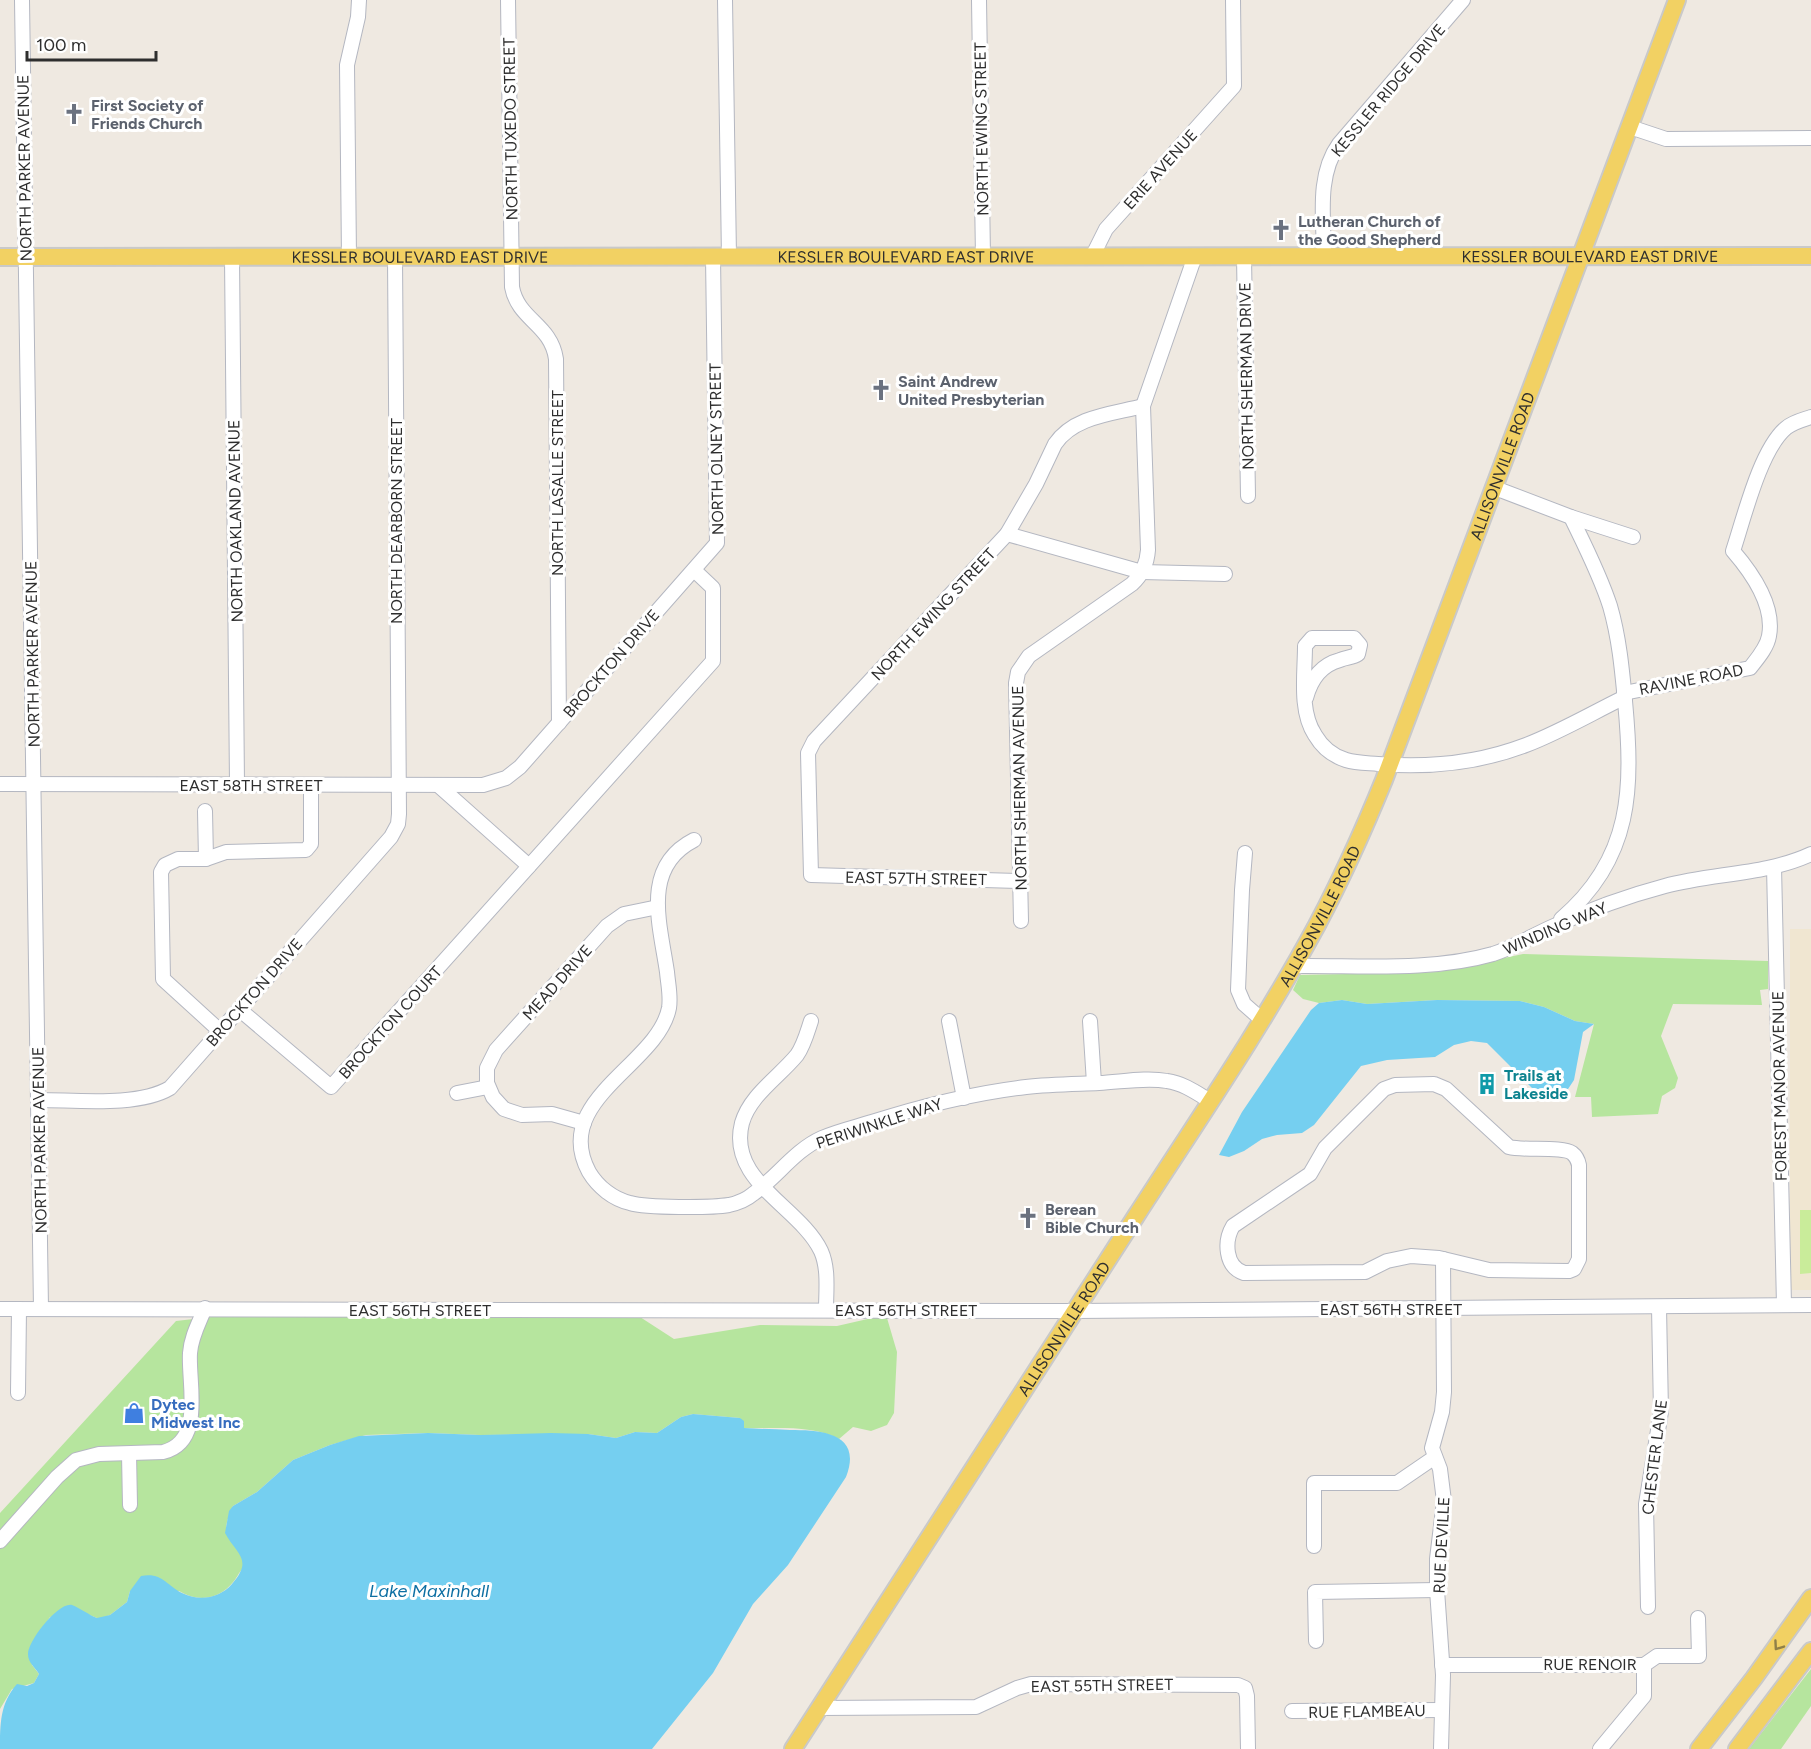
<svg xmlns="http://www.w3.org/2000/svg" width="1811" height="1749" font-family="Figtree,sans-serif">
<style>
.education{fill:#f0e6d1}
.green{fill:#b6e59e}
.pitch{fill:#c9ec9a}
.water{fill:#75cff0}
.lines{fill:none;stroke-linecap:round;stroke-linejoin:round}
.minor-casing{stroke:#b4b7c1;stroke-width:16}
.major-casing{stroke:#c9c9c9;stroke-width:20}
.minor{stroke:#fff;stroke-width:14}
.major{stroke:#f2d163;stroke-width:16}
.oneway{stroke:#908048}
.labels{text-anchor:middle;stroke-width:6;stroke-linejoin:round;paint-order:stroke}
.street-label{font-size:16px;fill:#2e2e2e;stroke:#fff}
.worship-label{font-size:16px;font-weight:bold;fill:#5b616d;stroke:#fff;text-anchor:start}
.culture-label{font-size:16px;font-weight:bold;fill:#0d838f;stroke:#fff;text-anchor:start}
.shop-label{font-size:16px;font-weight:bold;fill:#366cbe;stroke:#fff;text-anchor:start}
.water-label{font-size:18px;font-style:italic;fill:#0d6fa3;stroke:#fff}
</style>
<rect width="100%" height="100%" fill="#efe9e1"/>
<rect class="education" x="1790" y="929" width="21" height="361"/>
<g class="green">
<polygon points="1523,954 1768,961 1768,989 1760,990 1762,1005 1673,1004 1661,1036 1678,1078 1675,1088 1662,1096 1658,1114 1592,1117 1591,1097 1575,1097 1594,1024 1575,1021 1544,1007 1520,1001 1437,1000 1367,1004 1342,1000 1319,1003 1303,999 1293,990 1300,975 1438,972"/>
<path d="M220,1316L640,1317L674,1339L760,1325L837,1326L872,1318H887L897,1352L894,1413L887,1425L871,1431L853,1427L839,1439C811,1424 774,1429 743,1428L740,1418L693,1414L681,1417L657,1433L635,1432L616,1438L588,1434L480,1435L428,1433L366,1435L330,1445L293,1460L257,1492L233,1506C214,1547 240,1534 244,1563C244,1569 240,1571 238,1575C225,1597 202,1605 179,1591H130L127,1602L110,1615L102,1618H97L82,1612L50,1617L29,1649L32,1665L39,1674L34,1683L12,1689L0,1709V1513L176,1321Z"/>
<polygon points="1811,1669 1811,1706 1781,1749 1749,1749"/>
</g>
<polygon class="pitch" points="1800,1210 1811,1210 1811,1273 1800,1274"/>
<g class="water">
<polygon points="1342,1000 1367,1004 1437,1000 1520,1001 1544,1007 1575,1021 1594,1024 1583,1032 1574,1080 1568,1089 1542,1090 1532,1088 1487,1043 1471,1041 1454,1045 1435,1057 1387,1060 1361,1066 1314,1125 1302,1133 1277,1135 1262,1139 1244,1151 1229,1157 1219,1155 1242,1112 1311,1010 1319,1003"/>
<path d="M693,1414L740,1418L744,1421V1428C759,1429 775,1429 790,1430C822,1430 863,1433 846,1477L788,1565L753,1604L713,1673L652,1749H0C0,1724 0,1703 17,1684L27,1686L34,1683L39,1674C35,1667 28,1663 28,1654C28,1641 58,1602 72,1605C80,1608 89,1615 97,1618L110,1615L127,1602L130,1591L141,1576C162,1572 166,1585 182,1593C199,1602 220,1598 232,1584C254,1559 236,1554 225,1533L229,1511L233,1506L257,1492L293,1460L330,1445L359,1436L428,1433L480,1435L551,1433L588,1434L616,1438L635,1432L657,1433L681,1417Z"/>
</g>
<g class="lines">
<defs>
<g id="minor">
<polyline points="22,0 41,1309"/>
<path d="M508,0L512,287C518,320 551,324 556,359L559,723"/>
<polyline points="725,0 729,257"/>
<polyline points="979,0 983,257"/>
<polyline points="1630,127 1666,139 1811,138"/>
<polyline points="232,257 237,785"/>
<polyline points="349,257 347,65 358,17 359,0"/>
<polyline points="1092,257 1106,229 1234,86 1233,0"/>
<polyline points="1244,257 1248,496"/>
<path d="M1324,257C1324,220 1316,176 1339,144L1463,0"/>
<polyline points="1495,488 1571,517 1633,537"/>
<polyline points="1007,534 1142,572 1225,574"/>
<path d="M1624,693L1750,668C1757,659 1767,648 1769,636C1775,605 1752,573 1733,551C1744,518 1760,450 1786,428C1793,422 1802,420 1811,417"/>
<path d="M1306,698C1311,679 1321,665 1340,660C1346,657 1352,658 1358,654L1360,645L1354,638H1312L1305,646C1305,673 1299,711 1315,735C1322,747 1333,756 1346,760C1356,763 1367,763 1378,764C1428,768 1479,763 1526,745C1560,732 1592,713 1625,697"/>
<polyline points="0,784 483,785 506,778 520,767 717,543 713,257"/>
<polyline points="438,785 529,866"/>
<polyline points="205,811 206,859"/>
<path d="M694,840C641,867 660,924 667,972C668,984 671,996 669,1008C658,1065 550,1100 589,1172C598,1187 613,1199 630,1203C647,1208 711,1208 729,1205C738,1203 746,1200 753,1194C777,1177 795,1150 822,1138C838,1131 856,1127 872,1122C922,1106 974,1093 1026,1087C1050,1084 1075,1084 1099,1083C1121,1082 1146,1077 1167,1081C1183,1083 1197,1093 1210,1101"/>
<polyline points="1245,853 1242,890 1238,990 1244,1004 1261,1019"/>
<polyline points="1774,867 1784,1305"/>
<path d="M1020,881L811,875L808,753L814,741L1007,534L1036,484L1055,444C1074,416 1113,414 1143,406"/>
<path d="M1561,919C1633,858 1633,787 1625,701C1622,669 1619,637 1610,606C1600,575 1585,546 1571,517"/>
<path d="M1021,921L1016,683L1018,672L1029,656L1132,584C1142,575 1147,564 1148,550L1143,406L1195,256"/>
<path d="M1294,966C1358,965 1430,972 1493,954C1515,947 1533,935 1554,926C1587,911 1631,895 1665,886C1713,873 1766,875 1811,854"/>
<polyline points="239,1009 331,1087 713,661 713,588 694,570"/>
<path d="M811,1021C807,1033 804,1045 797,1055C779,1077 750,1095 742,1123C727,1181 800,1207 821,1251C829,1269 826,1291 826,1310"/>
<polyline points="949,1021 964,1098"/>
<polyline points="1090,1021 1094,1083"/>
<polyline points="220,1031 163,979 161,872 165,865 178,859 206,859 226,852 306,850 311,844 311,785"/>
<path d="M1434,1084L1446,1089L1509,1147C1524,1151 1562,1146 1572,1153C1576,1156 1578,1160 1579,1165V1259L1574,1269L1569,1271L1489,1270L1439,1258L1411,1256L1387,1261L1365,1272L1244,1273C1225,1267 1224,1241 1233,1226L1310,1174L1325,1148L1384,1089L1395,1085Z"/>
<polyline points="457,1093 488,1087"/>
<path d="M39,1100C77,1100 138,1107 170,1088L391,837L398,824L399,814L395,257"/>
<polyline points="584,1123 552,1114 522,1115 504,1109 493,1097 487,1083 487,1068 496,1050 607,926 624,914 658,907"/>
<polyline points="0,1309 1075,1311 1811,1305"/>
<polyline points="18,1393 19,1309"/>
<polyline points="129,1454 130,1505"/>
<path d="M0,1541L57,1477L76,1460L99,1454L163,1452C205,1442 188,1384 190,1353C191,1337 199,1323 205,1308"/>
<polyline points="1314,1546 1314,1483 1397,1483 1435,1457"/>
<polyline points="1648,1607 1646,1504 1661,1412 1659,1307"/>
<polyline points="1316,1641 1315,1592 1437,1590"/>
<polyline points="1442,1665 1644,1665 1657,1656 1699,1656 1698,1618"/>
<polyline points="819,1708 976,1707 1017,1688 1031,1684 1238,1685 1245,1688 1247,1696 1248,1749"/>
<polyline points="1292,1711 1442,1710"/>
<polyline points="1441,1749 1443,1675 1437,1590 1437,1559 1444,1501 1440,1469 1432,1448 1442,1412 1444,1392 1443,1259"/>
<polyline points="1600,1749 1644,1696 1644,1665"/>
</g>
<g id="major">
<path id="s1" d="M0,257L1811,256"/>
<path id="s2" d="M793,1749C907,1571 1022,1394 1136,1216C1198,1120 1263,1025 1317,925C1342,878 1364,829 1384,780L1677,0"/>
<polyline points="1699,1749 1754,1678 1811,1598"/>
<polyline points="1737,1749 1811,1651"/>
</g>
</defs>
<use href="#minor" class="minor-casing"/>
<use href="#major" class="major-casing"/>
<use href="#minor" class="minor"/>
<use href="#major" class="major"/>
</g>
<defs><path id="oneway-chevron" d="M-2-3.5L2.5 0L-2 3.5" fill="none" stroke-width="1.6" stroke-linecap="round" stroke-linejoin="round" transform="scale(1.5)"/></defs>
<use class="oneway" href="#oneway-chevron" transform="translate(1778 1646) rotate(125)"/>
<defs>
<symbol id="church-bare" viewBox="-9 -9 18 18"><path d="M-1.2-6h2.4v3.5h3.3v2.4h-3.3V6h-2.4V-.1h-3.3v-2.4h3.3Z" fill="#6b7280" stroke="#fff" stroke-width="2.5" paint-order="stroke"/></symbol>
<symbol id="building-bare" viewBox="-9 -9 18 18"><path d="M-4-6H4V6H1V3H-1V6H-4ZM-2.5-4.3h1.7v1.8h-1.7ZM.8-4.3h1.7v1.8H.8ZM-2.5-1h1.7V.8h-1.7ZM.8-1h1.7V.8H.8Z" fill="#0f9aa8" stroke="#fff" stroke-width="2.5" paint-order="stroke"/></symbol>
<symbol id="shop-bare" viewBox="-9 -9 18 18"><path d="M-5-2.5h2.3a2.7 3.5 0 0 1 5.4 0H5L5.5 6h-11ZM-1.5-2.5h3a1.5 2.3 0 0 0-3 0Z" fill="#3f7fe0" stroke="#fff" stroke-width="2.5" paint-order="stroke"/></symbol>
</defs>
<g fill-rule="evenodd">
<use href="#church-bare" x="59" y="99" width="30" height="30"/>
<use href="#church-bare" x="1266" y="215" width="30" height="30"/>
<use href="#church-bare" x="866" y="375" width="30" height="30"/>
<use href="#building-bare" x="1472" y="1069" width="30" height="30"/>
<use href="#church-bare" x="1013" y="1203" width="30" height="30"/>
<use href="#shop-bare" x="119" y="1398" width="30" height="30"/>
</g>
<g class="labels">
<g class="street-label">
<text transform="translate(1388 90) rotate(-50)" y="6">KESSLER RIDGE DRIVE</text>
<text transform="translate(510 129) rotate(-91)" y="6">NORTH TUXEDO STREET</text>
<text transform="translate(981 129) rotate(-91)" y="6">NORTH EWING STREET</text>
<text transform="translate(24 168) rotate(-91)" y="6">NORTH PARKER AVENUE</text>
<text transform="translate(1160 169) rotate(-48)" y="6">ERIE AVENUE</text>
<text dy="6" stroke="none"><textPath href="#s1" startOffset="1590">KESSLER BOULEVARD EAST DRIVE</textPath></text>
<text dy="6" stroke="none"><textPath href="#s1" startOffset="420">KESSLER BOULEVARD EAST DRIVE</textPath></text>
<text dy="6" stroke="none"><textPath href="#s1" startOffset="906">KESSLER BOULEVARD EAST DRIVE</textPath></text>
<text transform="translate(1246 376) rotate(-91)" y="6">NORTH SHERMAN DRIVE</text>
<text transform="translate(716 449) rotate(-91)" y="6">NORTH OLNEY STREET</text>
<text dy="6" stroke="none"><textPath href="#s2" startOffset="1472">ALLISONVILLE ROAD</textPath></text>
<text transform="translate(557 483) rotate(-90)" y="6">NORTH LASALLE STREET</text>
<text transform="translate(235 521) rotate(-91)" y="6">NORTH OAKLAND AVENUE</text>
<text transform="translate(396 521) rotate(-90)" y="6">NORTH DEARBORN STREET</text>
<text transform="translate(933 614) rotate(-47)" y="6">NORTH EWING STREET</text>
<text transform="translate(32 654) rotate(-91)" y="6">NORTH PARKER AVENUE</text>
<text transform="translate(611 663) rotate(-49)" y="6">BROCKTON DRIVE</text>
<text transform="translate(1691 679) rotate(-11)" y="6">RAVINE ROAD</text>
<text x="251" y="791">EAST 58TH STREET</text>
<text transform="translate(1019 788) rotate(-91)" y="6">NORTH SHERMAN AVENUE</text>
<text transform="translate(916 878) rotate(1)" y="6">EAST 57TH STREET</text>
<text dy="6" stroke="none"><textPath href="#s2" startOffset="986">ALLISONVILLE ROAD</textPath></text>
<text transform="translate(1555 928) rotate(-23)" y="6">WINDING WAY</text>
<text transform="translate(557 982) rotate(-48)" y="6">MEAD DRIVE</text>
<text transform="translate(254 992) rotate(-49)" y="6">BROCKTON DRIVE</text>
<text transform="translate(390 1022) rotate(-48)" y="6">BROCKTON COURT</text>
<text transform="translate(1779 1086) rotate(-91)" y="6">FOREST MANOR AVENUE</text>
<text transform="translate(879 1123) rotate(-18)" y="6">PERIWINKLE WAY</text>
<text transform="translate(39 1140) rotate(-91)" y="6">NORTH PARKER AVENUE</text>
<text x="1391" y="1315">EAST 56TH STREET</text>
<text x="420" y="1316">EAST 56TH STREET</text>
<text x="906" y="1316">EAST 56TH STREET</text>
<text dy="6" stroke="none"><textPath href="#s2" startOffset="500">ALLISONVILLE ROAD</textPath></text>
<text transform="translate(1654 1457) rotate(-83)" y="6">CHESTER LANE</text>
<text transform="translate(1441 1545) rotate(-87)" y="6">RUE DEVILLE</text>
<text x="1590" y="1670">RUE RENOIR</text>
<text transform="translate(1102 1685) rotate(-1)" y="6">EAST 55TH STREET</text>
<text transform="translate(1367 1711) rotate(-1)" y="6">RUE FLAMBEAU</text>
</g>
<g class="worship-label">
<text x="91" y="111">First Society of<tspan x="91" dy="18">Friends Church</tspan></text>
<text x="1298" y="227">Lutheran Church of<tspan x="1298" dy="18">the Good Shepherd</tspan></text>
<text x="898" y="387">Saint Andrew<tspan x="898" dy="18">United Presbyterian</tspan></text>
<text x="1045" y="1215">Berean<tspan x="1045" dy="18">Bible Church</tspan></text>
</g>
<g class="culture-label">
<text x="1504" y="1081">Trails at<tspan x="1504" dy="18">Lakeside</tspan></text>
</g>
<g class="shop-label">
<text x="151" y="1410">Dytec<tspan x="151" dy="18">Midwest Inc</tspan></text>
</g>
<g class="water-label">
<text x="429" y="1597">Lake Maxinhall</text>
</g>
</g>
<path d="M27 51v9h129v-9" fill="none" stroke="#2e2e2e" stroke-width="3"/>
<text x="36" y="51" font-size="18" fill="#2e2e2e" stroke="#ffffff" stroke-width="4.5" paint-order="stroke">100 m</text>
</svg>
